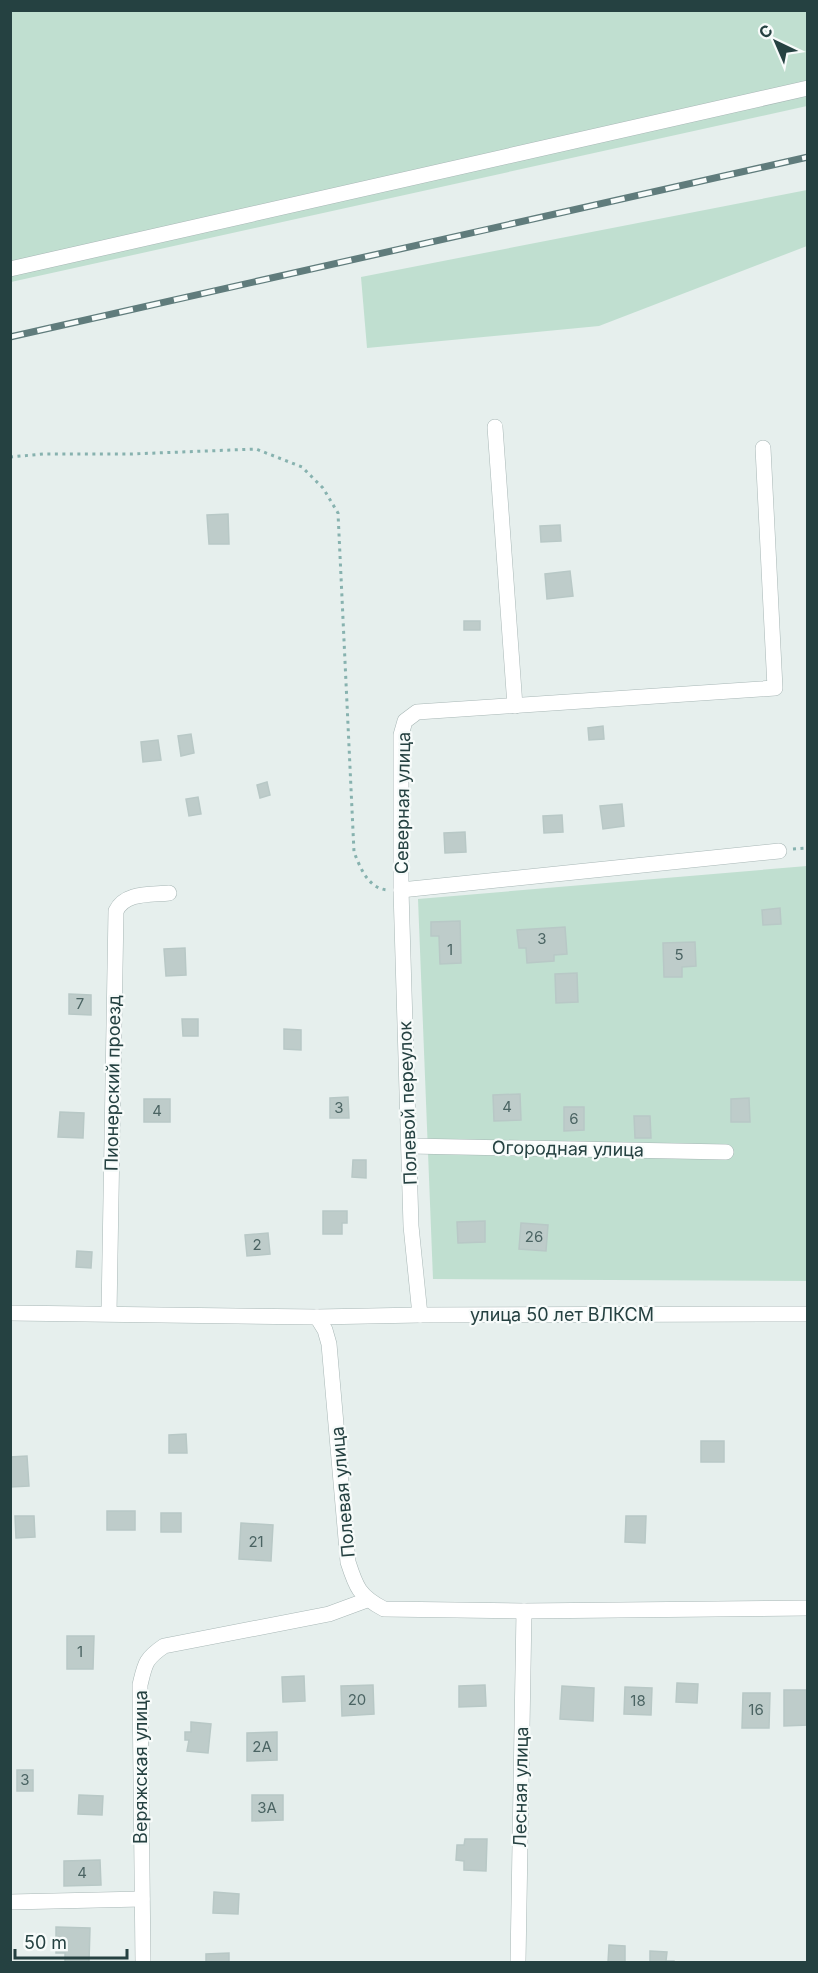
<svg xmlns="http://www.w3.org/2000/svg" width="818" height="1973" font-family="Inter,sans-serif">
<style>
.green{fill:#c0dfd0}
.building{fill:#beccca;stroke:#b8c8c6;stroke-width:1.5}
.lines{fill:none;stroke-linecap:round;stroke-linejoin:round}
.minor-casing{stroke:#a8b7b6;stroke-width:16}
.path{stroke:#87b2af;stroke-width:3;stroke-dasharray:3 4.5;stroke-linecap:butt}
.minor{stroke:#fff;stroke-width:15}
.rail-casing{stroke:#607c7c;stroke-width:7}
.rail{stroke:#f7fbfa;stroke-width:4.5;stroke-dasharray:14;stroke-linecap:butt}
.labels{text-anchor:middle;stroke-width:4.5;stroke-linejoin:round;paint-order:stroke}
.number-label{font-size:15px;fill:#4b6463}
.street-label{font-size:18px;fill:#254141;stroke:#f7fbfa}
</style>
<rect width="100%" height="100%" fill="#e6efed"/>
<g class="green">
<polygon points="10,11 807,11 807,106 11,282"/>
<polygon points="807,190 807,246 599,326 367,348 361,277"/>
<polygon points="807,866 807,1281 433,1279 418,899"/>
</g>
<g class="building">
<polygon points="228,514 229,544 209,544 207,515"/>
<polygon points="560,525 561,541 541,542 540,526"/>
<polygon points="570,571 573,596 547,599 545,574"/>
<rect x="464" y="621" width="16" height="9"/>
<polygon points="603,726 604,739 589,740 588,728"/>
<polygon points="191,734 194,753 181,756 178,736"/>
<polygon points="158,740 161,760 143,762 141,742"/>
<polygon points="267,782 270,795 260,798 257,785"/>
<polygon points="198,797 201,814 189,816 186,799"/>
<polygon points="622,804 624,826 603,829 600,806"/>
<polygon points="562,815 563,832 544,833 543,816"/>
<polygon points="465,832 466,852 445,853 444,833"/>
<polygon points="780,908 781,924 763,925 762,910"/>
<polygon points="460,921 461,963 440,964 439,936 431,936 431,922"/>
<polygon points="565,927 567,954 554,955 554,961 527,963 526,948 519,948 517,930"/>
<polygon points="695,942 696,966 682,967 682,977 664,977 663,943"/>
<polygon points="185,948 186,975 166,976 164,949"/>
<polygon points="577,973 578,1002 556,1003 555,974"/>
<polygon points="69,994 91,995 91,1015 69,1014"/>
<polygon points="182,1019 198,1019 198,1036 183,1036"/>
<polygon points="284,1029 301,1030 301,1050 284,1049"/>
<polygon points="520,1094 521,1120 494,1121 493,1095"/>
<polygon points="348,1097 349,1118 330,1118 330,1098"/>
<polygon points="749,1098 750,1122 731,1122 731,1099"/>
<rect x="144" y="1099" width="26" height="23"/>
<polygon points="564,1107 584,1107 584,1130 564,1131"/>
<polygon points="60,1112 84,1113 83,1138 58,1137"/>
<polygon points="634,1116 650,1116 651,1138 635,1138"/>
<polygon points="353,1160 366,1160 366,1178 352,1177"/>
<polygon points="323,1211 347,1211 347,1223 342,1223 342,1234 323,1234"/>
<polygon points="485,1221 485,1242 458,1243 457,1222"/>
<polygon points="521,1223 548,1225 546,1251 519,1249"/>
<polygon points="268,1233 270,1254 247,1256 245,1235"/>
<polygon points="77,1251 92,1252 91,1268 76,1267"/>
<polygon points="186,1434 187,1453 169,1453 169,1435"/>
<rect x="701" y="1441" width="23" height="21"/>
<polygon points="27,1456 29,1486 10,1487 10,1457"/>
<rect x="107" y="1511" width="28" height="19"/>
<rect x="161" y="1513" width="20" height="19"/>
<polygon points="15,1516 34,1516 35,1537 16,1538"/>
<polygon points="626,1516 646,1516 645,1543 625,1542"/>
<polygon points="241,1523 273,1525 271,1561 239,1559"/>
<polygon points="67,1636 94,1636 93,1669 67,1669"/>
<polygon points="304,1676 305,1701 283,1702 282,1677"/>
<polygon points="677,1683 698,1684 697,1703 676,1702"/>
<polygon points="373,1685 374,1714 342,1716 341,1686"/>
<polygon points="485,1685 486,1706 459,1707 459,1686"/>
<polygon points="562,1686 594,1688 593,1721 560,1719"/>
<polygon points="625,1687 652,1688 651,1715 624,1714"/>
<polygon points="784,1690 808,1690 808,1725 784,1726"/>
<polygon points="743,1693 770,1693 769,1728 742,1728"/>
<polygon points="191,1722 211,1724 208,1753 187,1751 189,1740 185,1740 185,1732 191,1732"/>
<polygon points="277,1732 277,1760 247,1761 247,1733"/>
<rect x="17" y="1770" width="16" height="21"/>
<polygon points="79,1795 103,1796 102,1815 78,1814"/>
<polygon points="252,1795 283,1795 283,1820 252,1821"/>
<polygon points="465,1839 487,1839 486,1871 464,1870 464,1861 456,1860 457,1845 464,1845"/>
<polygon points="100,1860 101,1885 64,1886 64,1861"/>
<polygon points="214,1892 239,1894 238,1914 213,1913"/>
<polygon points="56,1927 90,1928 89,1962 65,1962 65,1953 56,1953"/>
<polygon points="609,1945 625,1946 625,1962 608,1962"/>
<polygon points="650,1951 667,1952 666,1961 674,1961 674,1962 650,1962"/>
<polygon points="229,1953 229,1962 206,1962 206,1954"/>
</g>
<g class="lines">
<defs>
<g id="minor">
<polyline points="10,269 808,88"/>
<polyline points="495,427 515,706"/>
<polyline points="401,890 779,851"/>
<polyline points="410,1146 726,1152"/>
<polyline points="10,1313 317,1317 420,1315 808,1314"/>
<path d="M109,1313L116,911C125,892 150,895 169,893"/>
<polyline points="420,1315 411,1226 401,890 401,735 405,721 417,712 775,688 763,448"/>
<path d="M317,1317L325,1330L329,1344L348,1562C356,1587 359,1596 384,1609L524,1611L808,1608"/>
<polyline points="10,1902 142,1899"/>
<path d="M143,1962L140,1685C145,1664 145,1659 164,1646L329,1614L367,1600"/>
<polyline points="518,1962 524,1611"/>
</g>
</defs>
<use href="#minor" class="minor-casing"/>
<g class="path">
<path d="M10,457L43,454H131L256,449L302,467L323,488L338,513L354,852C360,867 368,889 388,890"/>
<polyline points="793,849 808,848"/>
</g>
<use href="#minor" class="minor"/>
<defs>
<polyline id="rail" points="10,337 808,157"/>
</defs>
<use href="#rail" class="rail-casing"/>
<use href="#rail" class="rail"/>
</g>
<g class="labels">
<g class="number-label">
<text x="542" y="944">3</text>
<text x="450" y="955">1</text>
<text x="679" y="960">5</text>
<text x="80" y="1009">7</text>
<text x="507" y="1112">4</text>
<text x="339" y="1113">3</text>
<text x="157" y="1116">4</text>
<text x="574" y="1124">6</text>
<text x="534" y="1242">26</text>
<text x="257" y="1250">2</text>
<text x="256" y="1547">21</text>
<text x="80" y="1657">1</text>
<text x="357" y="1705">20</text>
<text x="638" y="1706">18</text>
<text x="756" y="1715">16</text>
<text x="262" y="1752">2А</text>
<text x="25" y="1785">3</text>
<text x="267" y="1813">3А</text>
<text x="82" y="1878">4</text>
</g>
<g class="street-label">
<text transform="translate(403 803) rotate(-89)" y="6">Северная улица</text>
<text transform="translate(113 1083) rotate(-89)" y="6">Пионерский проезд</text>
<text transform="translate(408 1103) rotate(-92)" y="6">Полевой переулок</text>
<text transform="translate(568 1149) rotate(1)" y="6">Огородная улица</text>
<text x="562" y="1321">улица 50 лет ВЛКСМ</text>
<text transform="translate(343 1492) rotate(-95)" y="6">Полевая улица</text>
<text transform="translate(141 1767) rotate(-90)" y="6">Веряжская улица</text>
<text transform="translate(521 1787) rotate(-89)" y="6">Лесная улица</text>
</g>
</g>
<rect width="818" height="1973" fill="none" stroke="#254141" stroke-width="24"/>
<g transform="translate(776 42) rotate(316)" stroke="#f7fbfa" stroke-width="4.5" paint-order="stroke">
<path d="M0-4.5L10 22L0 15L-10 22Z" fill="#254141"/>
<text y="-9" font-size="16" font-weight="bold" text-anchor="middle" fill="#254141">С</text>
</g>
<path d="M15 1949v9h112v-9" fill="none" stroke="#254141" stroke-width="3"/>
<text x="24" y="1949" font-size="18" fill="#254141" stroke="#f7fbfa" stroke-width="4.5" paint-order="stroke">50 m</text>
</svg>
